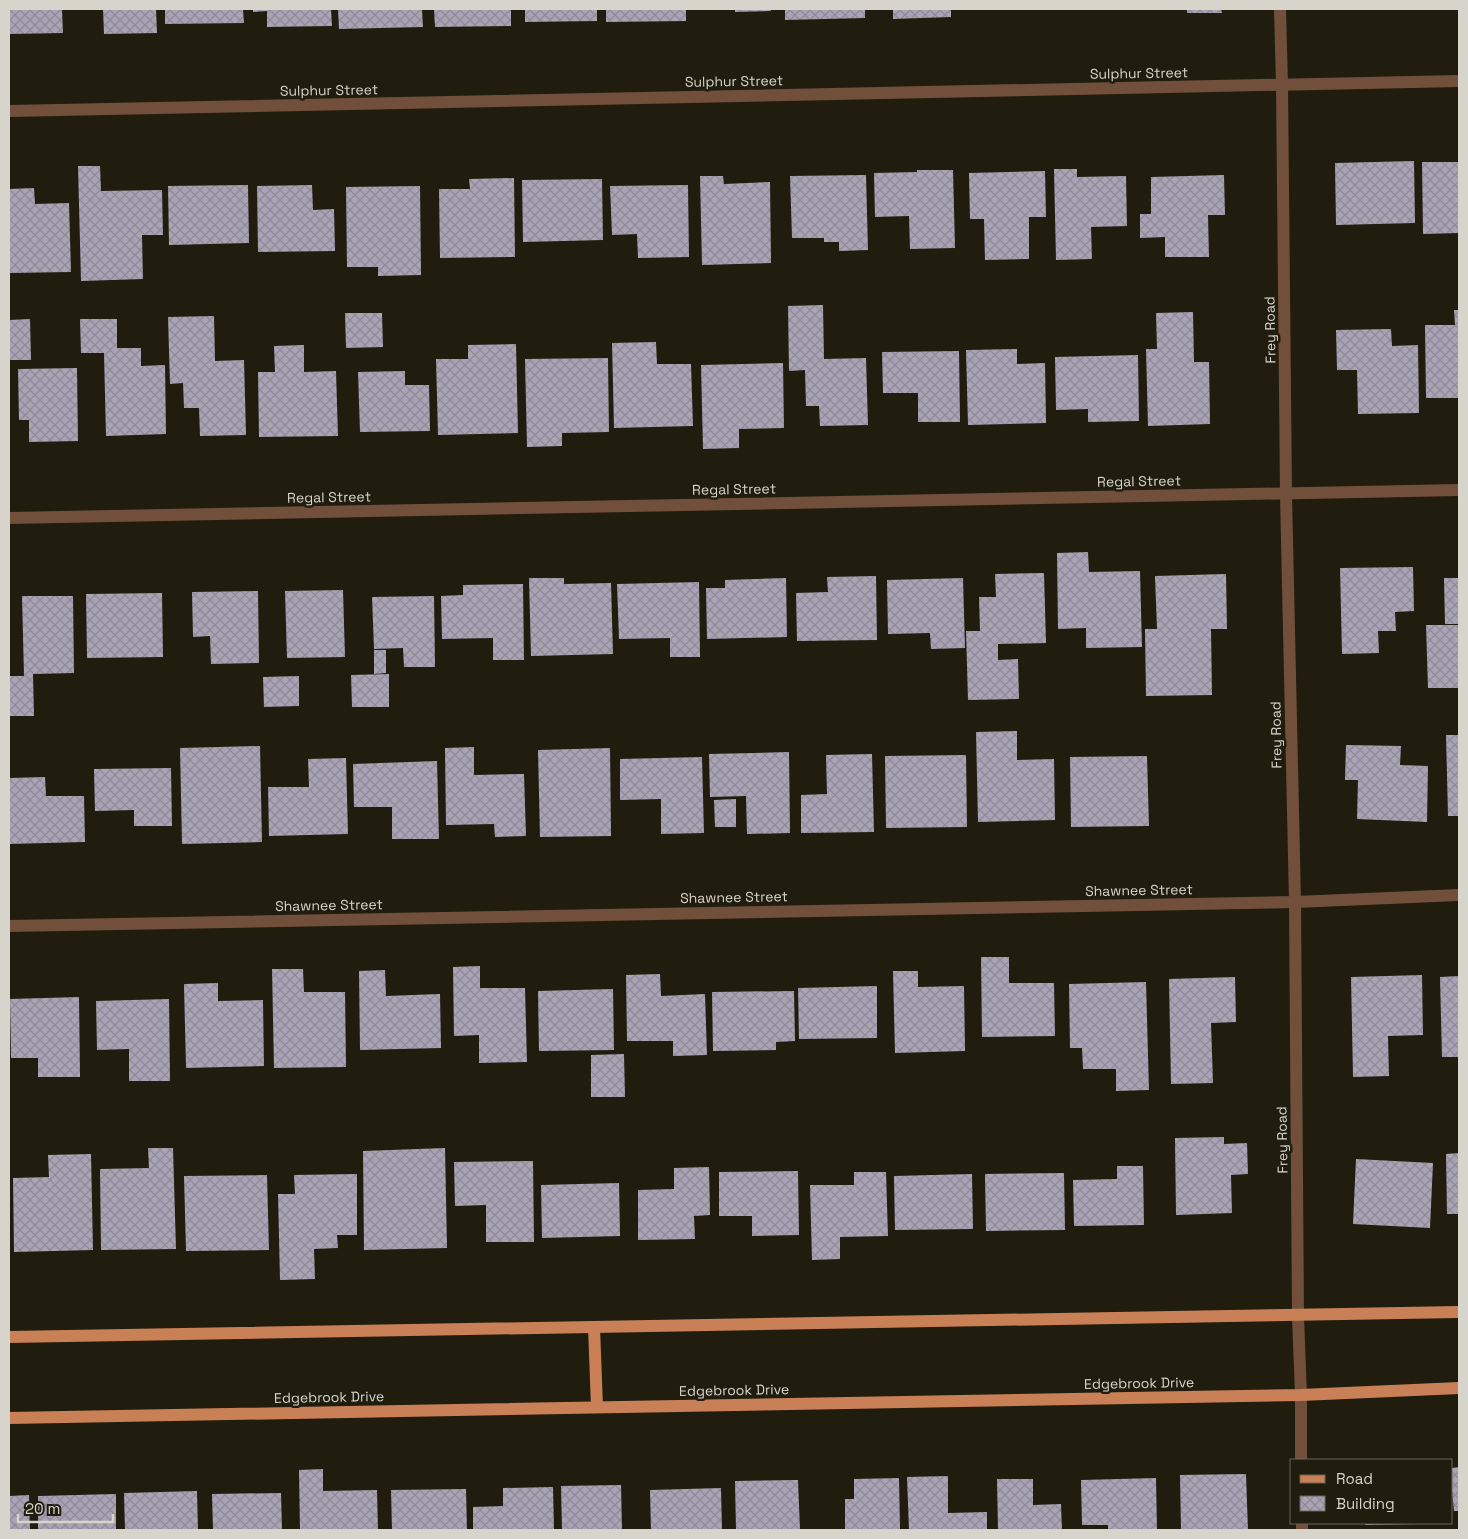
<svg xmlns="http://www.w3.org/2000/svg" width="1468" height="1539" font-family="'Space Grotesk',sans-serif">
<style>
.building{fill:url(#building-cross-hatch)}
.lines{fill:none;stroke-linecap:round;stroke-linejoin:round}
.minor{stroke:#724f3b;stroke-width:12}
.major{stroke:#c98056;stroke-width:12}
.labels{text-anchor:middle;stroke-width:5;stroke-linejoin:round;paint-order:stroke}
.street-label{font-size:14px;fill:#d6d4cb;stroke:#201d0f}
</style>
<defs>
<pattern id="building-cross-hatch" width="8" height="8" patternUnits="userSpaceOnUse" patternTransform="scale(1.25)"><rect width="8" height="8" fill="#a9a3b5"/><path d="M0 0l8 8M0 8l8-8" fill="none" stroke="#8f8a97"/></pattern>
</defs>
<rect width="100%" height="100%" fill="#201d0f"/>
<g class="building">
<polygon points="9,9 62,9 63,33 9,34"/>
<polygon points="103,9 156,9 157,33 104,34"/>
<polygon points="165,9 243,9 244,23 165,24"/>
<polygon points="253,9 331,9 332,26 267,27 267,11 253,12"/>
<polygon points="338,9 422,9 423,27 339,29"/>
<polygon points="434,9 511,9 511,26 435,27"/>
<polygon points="525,9 597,9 597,21 525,22"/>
<polygon points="606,9 686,9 686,21 606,22"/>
<polygon points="735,9 771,9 771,11 735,12"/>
<polygon points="785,9 865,9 865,18 785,20"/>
<polygon points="893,9 951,9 951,17 893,19"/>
<polygon points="1187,9 1221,9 1222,13 1187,13"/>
<polygon points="1414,161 1415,223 1336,225 1335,163"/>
<polygon points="1422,162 1459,162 1459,233 1423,234"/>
<polygon points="78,166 100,166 101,191 162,190 163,235 142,235 143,279 81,281"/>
<polygon points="1054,169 1077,169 1077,177 1126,176 1127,226 1091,227 1092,259 1056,260"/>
<polygon points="917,170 953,170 955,248 910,249 909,216 875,217 874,173 917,172"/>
<polygon points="1045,171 1046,217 1029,217 1029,259 985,260 984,219 970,219 969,173"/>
<polygon points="866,175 868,250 839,251 839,242 824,242 824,238 792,238 790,176"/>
<polygon points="1224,175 1225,215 1208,215 1209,257 1165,257 1165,237 1140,238 1140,214 1151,214 1151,177"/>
<polygon points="700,176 723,176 724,184 770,182 771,263 702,265"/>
<polygon points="514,178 515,257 440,258 439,189 470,189 469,179"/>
<polygon points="602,179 603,240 523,242 522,180"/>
<polygon points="248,185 249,243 169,245 168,186"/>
<polygon points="312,185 313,210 334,209 335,251 258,252 257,186"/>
<polygon points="688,185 689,257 638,258 637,234 612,235 610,186"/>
<polygon points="420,186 421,275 378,276 378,267 347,267 346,187"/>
<polygon points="34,188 35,204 69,203 71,272 10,273 10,257 9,257 9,189"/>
<polygon points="823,305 824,359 866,358 868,425 820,426 819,406 806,406 805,370 789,371 788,306"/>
<polygon points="1454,310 1459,310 1459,398 1426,398 1425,325 1455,325"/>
<polygon points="1193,312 1194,362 1209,362 1210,424 1148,426 1146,349 1157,349 1156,313"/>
<polygon points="345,313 382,313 383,347 346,348"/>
<polygon points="214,316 215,361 244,360 246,435 200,436 199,408 184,408 183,383 170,384 168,317"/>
<polygon points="30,319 31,360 9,360 9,320"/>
<polygon points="80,319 117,319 117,348 141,348 141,366 165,365 166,434 106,436 104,353 81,353"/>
<polygon points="1391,329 1392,346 1418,345 1419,413 1358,414 1357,370 1337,370 1336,330"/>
<polygon points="656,342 657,364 691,364 693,426 614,428 612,343"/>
<polygon points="516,344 518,433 438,435 436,359 468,359 468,345"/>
<polygon points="304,345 304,372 336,371 338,436 259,437 258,372 275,372 274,346"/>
<polygon points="1017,349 1017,364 1045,363 1046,423 968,425 966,350"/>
<polygon points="959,351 960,422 918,422 918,393 883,393 882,352"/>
<polygon points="1138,355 1139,421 1088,422 1088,409 1056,410 1055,357"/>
<polygon points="608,358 609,432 562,433 562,446 527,447 525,359"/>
<polygon points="783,363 784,428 739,429 739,448 703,449 701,365"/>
<polygon points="77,368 78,441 29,442 29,420 19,420 18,369"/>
<polygon points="405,371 405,385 429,385 430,431 360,432 358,372"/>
<polygon points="1088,552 1089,572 1140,571 1142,647 1086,648 1086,628 1058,629 1057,553"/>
<polygon points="1413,567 1414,611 1395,612 1396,631 1378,631 1379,653 1342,654 1340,568"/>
<polygon points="1044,573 1046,643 998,644 998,660 1018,659 1019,699 968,700 966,631 980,631 979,597 996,597 995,574"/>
<polygon points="1226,574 1227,629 1211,629 1212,695 1146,696 1145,629 1157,629 1155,576"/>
<polygon points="876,576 877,640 797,641 796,593 828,592 827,577"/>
<polygon points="529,578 564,578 564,584 611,583 613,654 531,656"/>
<polygon points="786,578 787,637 707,639 706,588 725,588 725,580"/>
<polygon points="963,578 965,648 931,649 930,633 888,634 887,580"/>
<polygon points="1444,578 1459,578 1459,624 1445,624"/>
<polygon points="699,582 700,657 670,657 670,638 619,639 617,584"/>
<polygon points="523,584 524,660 493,660 493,638 442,639 441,596 463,595 463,585"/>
<polygon points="343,590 345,657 287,658 285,591"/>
<polygon points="258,591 259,663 211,664 210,636 193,637 192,592"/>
<polygon points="162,593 163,657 87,658 86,594"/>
<polygon points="22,596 73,596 74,673 33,674 34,716 9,716 9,676 24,676"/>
<polygon points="434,596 435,667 404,667 403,648 374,649 372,597"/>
<polygon points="1426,625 1459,625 1459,688 1428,688"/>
<polygon points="374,650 386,650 386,673 374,674"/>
<polygon points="389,674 389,707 352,707 351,675"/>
<polygon points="299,676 299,706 264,707 263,677"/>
<polygon points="1017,731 1017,760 1054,759 1055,820 978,822 976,732"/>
<polygon points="1446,735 1459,735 1459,816 1448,816"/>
<polygon points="1346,745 1401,746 1400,765 1428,766 1427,822 1357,819 1358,780 1345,780"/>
<polygon points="260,746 262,842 182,844 180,748"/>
<polygon points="474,747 474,775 524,774 526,836 495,837 494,824 446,825 445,748"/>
<polygon points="610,748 611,836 540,837 538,750"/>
<polygon points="789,752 790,833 747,834 746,796 710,797 709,754"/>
<polygon points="872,754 874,832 801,833 801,795 827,794 826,755"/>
<polygon points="966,755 967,827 886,828 885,756"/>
<polygon points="1147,756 1149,826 1071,827 1070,757"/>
<polygon points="702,757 704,833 661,834 661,799 620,800 620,759"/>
<polygon points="346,758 348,834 269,836 268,787 309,787 308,759"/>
<polygon points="437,761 439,839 392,839 392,807 354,807 353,764"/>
<polygon points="171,768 172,826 134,826 134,810 95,811 94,769"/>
<polygon points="45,777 46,796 84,796 85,842 9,844 9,778"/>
<polygon points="736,799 736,827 715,827 714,800"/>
<polygon points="981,957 1009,957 1009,983 1054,983 1055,1036 982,1037"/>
<polygon points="480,966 480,988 525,988 527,1062 479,1063 479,1035 454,1036 453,967"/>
<polygon points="272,969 303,969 304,992 345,992 346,1067 274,1068"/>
<polygon points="385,970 386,996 440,994 441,1048 360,1050 359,971"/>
<polygon points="893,971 918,971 918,987 964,986 965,1051 895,1053"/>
<polygon points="660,974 661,996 705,994 707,1055 673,1056 673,1041 627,1041 626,975"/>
<polygon points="1422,975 1423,1035 1388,1036 1389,1076 1353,1077 1351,977"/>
<polygon points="1459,976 1459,1057 1442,1057 1440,977"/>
<polygon points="1235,977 1236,1022 1211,1023 1213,1083 1171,1084 1169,979"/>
<polygon points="1146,982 1149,1090 1116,1091 1116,1069 1083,1069 1082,1048 1070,1048 1069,984"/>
<polygon points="218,983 218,1001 263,1000 264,1066 186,1068 184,984"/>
<polygon points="877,986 877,1038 799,1039 798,988"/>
<polygon points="613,989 614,1050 539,1051 538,991"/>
<polygon points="794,991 795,1041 776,1042 776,1050 713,1051 712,992"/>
<polygon points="79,997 80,1077 38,1077 38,1058 11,1058 10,999"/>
<polygon points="169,999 170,1081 129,1081 129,1049 97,1050 96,1001"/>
<polygon points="624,1054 625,1097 591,1097 591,1055"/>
<polygon points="1224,1137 1224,1144 1247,1143 1248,1174 1231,1175 1232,1213 1176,1215 1175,1138"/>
<polygon points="148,1148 173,1148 176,1249 101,1250 100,1169 149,1168"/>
<polygon points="445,1148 447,1248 364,1250 363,1151"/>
<polygon points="1459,1153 1459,1214 1447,1214 1446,1154"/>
<polygon points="91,1154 93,1250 14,1252 13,1178 49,1177 48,1155"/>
<polygon points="1356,1159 1433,1163 1430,1228 1353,1224"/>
<polygon points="533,1161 534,1242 486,1242 486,1205 455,1206 454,1162"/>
<polygon points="1117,1166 1143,1166 1144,1225 1074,1226 1073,1180 1117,1179"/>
<polygon points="709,1167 710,1215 694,1216 695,1239 638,1240 638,1190 674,1189 674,1168"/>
<polygon points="798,1171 799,1235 752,1236 752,1216 719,1216 719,1172"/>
<polygon points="854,1172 886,1172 888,1236 840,1237 840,1259 812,1260 810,1185 854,1185"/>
<polygon points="1064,1173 1065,1230 986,1231 985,1174"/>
<polygon points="357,1174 357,1235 337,1235 338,1248 314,1249 315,1279 280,1280 278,1194 295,1194 294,1175"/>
<polygon points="972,1174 973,1229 895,1230 894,1176"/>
<polygon points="267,1175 269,1250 186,1251 184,1176"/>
<polygon points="619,1183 620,1236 542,1238 541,1185"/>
<polygon points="1459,1467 1459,1511 1454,1511 1452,1491 1452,1468"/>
<polygon points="323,1469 323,1491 377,1490 378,1530 300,1530 299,1470"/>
<polygon points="1246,1474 1248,1530 1181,1530 1180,1475"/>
<polygon points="948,1476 948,1513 987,1512 987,1530 909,1530 907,1477"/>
<polygon points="899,1478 900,1530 845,1530 845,1499 854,1499 854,1479"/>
<polygon points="1156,1478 1157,1530 1108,1530 1108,1525 1082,1525 1081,1480"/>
<polygon points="997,1479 1033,1479 1033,1505 1061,1504 1062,1530 998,1530"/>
<polygon points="798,1480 800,1530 736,1530 735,1481"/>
<polygon points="621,1485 622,1530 562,1530 561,1486"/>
<polygon points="553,1487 554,1530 473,1530 473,1507 503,1506 503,1488"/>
<polygon points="721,1488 722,1530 651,1530 650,1490"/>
<polygon points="466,1489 467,1530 392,1530 391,1490"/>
<polygon points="197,1491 198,1530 125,1530 124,1493"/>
<polygon points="281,1493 282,1530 213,1530 212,1494"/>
<polygon points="116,1494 116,1530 38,1530 38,1496"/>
<polygon points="29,1495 30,1530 9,1530 9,1496"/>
<polygon points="1365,1523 1416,1523 1416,1524 1365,1525"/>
</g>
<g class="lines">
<g class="minor">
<polyline points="1280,9 1282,85 1286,494 1295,902 1298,1316 1301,1395 1301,1460"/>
<polyline points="9,111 1459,81"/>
<polyline points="9,518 1459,490"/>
<polyline points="9,926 1295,902 1459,895"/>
<polyline points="1302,1523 1302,1530"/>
</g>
<g class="major">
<polyline points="594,1327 597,1407"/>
<polyline points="9,1337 1459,1312"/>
<polyline points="9,1418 1301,1395 1459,1388"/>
</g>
</g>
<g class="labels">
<g class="street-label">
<text transform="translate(1139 73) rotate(-1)" y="5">Sulphur Street</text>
<text transform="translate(734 81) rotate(-1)" y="5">Sulphur Street</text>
<text transform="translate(329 90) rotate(-1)" y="5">Sulphur Street</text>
<text transform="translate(1270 330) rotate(-91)" y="5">Frey Road</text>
<text transform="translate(1139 481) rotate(-1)" y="5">Regal Street</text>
<text transform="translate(734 489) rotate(-1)" y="5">Regal Street</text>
<text transform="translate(329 497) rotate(-1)" y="5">Regal Street</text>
<text transform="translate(1276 735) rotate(-91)" y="5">Frey Road</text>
<text transform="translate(1139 890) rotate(-1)" y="5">Shawnee Street</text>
<text transform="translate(734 897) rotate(-1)" y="5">Shawnee Street</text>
<text transform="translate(329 905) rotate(-1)" y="5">Shawnee Street</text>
<text transform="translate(1282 1140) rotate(-91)" y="5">Frey Road</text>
<text transform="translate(1139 1383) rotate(-1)" y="5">Edgebrook Drive</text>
<text transform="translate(734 1390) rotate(-1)" y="5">Edgebrook Drive</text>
<text transform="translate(329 1397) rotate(-1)" y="5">Edgebrook Drive</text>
</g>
</g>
<rect width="1468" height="1539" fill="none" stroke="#d6d4cb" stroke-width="20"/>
<rect x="1290" y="1459" width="162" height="65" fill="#201d0f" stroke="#69665a"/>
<rect x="1300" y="1475" width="25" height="8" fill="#c98056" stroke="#69665a"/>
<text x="1336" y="1484" font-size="15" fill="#d6d4cb">Road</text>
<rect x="1300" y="1496" width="25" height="15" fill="url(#building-cross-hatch)" stroke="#69665a"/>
<text x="1336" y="1509" font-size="15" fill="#d6d4cb">Building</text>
<path d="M18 1514v8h95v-8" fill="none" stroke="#d6d4cb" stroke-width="2.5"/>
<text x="25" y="1514" font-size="15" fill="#d6d4cb" stroke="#201d0f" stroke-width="4" paint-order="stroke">20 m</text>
</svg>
